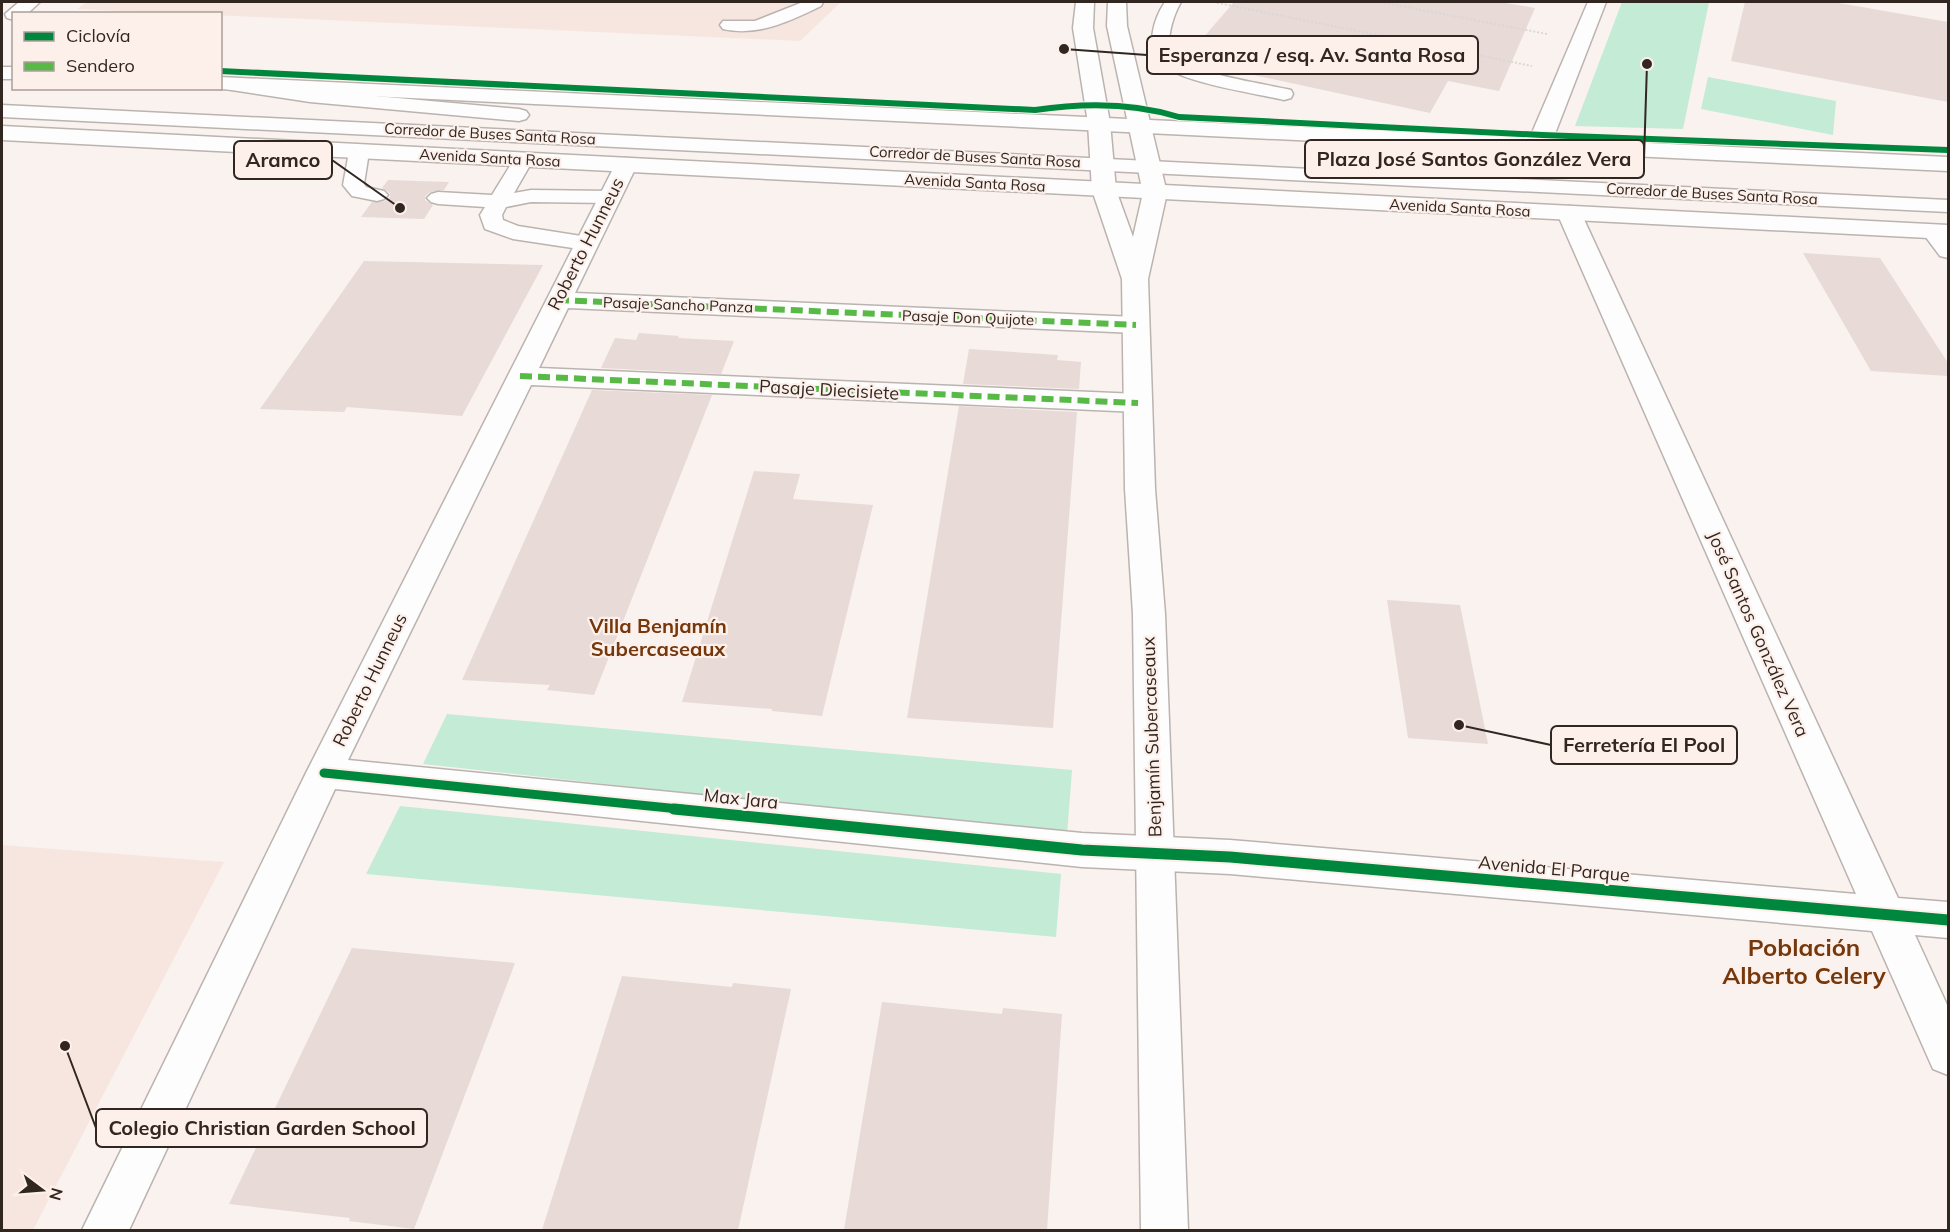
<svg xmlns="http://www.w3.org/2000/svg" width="1950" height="1232" font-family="Mulish,sans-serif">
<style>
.education{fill:#f7e6e0}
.green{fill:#c3ebd5}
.building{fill:#e8dad6}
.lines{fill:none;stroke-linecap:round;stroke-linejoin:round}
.lane-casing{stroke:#bbb3af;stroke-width:3}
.street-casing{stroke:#bbb3af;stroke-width:3}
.secondary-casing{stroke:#bbb3af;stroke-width:3}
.primary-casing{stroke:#bbb3af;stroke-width:3}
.path{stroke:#dad7d6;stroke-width:2;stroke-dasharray:2 2;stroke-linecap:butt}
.lane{fill:#fefdfd;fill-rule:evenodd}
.street{fill:#fefdfd;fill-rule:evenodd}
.secondary{fill:#fefdfd;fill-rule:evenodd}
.primary{fill:#fefdfd;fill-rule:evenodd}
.quiet{stroke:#58b947;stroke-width:6;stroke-dasharray:12 6;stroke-linecap:butt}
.cycleway-far2-casing{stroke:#fdf0eb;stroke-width:8}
.cycleway-far1-casing{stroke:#fdf0eb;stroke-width:13}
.cycleway-casing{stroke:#fdf0eb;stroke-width:15}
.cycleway-far2{stroke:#00873e;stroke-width:6}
.cycleway-far1{stroke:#00873e;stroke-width:9}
.cycleway{stroke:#00873e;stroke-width:11}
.labels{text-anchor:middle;stroke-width:4.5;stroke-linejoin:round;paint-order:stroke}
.far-street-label{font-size:15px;fill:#312620;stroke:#fdf0eb}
.street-label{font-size:18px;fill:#312620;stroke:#fdf0eb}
.neighbourhood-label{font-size:20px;font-weight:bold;fill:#75380c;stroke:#fdf0eb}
.near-neighbourhood-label{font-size:24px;font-weight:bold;fill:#75380c;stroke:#fdf0eb}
.leader{fill:none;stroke:#312620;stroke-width:2}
.callout-dot{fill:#312620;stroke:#fdf0eb;stroke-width:2}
.callout{fill:#fdf0eb;stroke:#312620;stroke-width:2}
.callout-label{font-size:20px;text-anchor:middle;font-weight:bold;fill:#312620}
</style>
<rect width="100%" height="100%" fill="#f9f2ef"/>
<g class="education">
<polygon points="87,2 841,2 800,41 77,9"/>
<polygon points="2,845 224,862 33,1230 2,1230"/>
</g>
<g class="green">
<polygon points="1622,2 1709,2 1683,129 1575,126"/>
<polygon points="1708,77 1836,101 1833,135 1701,109"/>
<polygon points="447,714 1072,770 1067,835 423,764"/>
<polygon points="400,806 1061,874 1056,937 366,874"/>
</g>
<g class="building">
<polygon points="1234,2 1500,2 1535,8 1499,91 1448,81 1430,113 1184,60"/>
<polygon points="1745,2 1833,2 1948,22 1948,102 1731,61"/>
<polygon points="388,180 449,182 444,190 430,192 425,196 425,200 433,205 424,219 361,217 372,202 385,201 390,197 390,193 382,188"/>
<polygon points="1803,253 1880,258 1948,363 1948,376 1871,371"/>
<polygon points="364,261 543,265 462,416 347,407 344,412 260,409"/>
<polygon points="639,333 679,336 678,338 734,341 721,374 601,368 615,338 636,340"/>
<polygon points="969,349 1058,355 1057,360 1081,362 1079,389 963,384"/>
<polygon points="592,390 712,395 594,695 547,690 550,685 462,680"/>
<polygon points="959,406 1077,412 1053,728 907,718"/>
<polygon points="754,471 800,474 793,499 873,505 822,716 772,711 772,709 682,702"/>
<polygon points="1387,600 1460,605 1488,744 1408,738"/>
<polygon points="352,948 515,963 414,1229 349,1221 350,1218 229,1204"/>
<polygon points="622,976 732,987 733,983 791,989 738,1230 542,1230"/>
<polygon points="882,1002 1002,1014 1003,1008 1062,1014 1047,1230 844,1230"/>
</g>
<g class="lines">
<defs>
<g id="lane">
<path d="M803,2H823L821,6C790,21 758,37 723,29L720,25L723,21H755Z"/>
<path d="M1165,2H1181C1174,14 1163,43 1174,56C1190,73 1265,84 1291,90L1293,94L1291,98L1284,100C1255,93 1180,83 1160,63C1145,47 1154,18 1165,2Z"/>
<polygon points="232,79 310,90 519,109 526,111 529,115 526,119 519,121 310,102 225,89 223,85 225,81"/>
<polygon points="2,105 1948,200 1948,212 2,117"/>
<polygon points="359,146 366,148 369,152 364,184 366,187 384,191 388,195 384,199 377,201 352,196 343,185 349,152 352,148"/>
<polygon points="523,154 530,156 533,160 514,193 531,190 610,191 617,193 621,197 617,201 610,203 531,202 506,207 502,215 503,220 518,226 594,238 597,243 594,248 586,250 513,239 485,229 480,215 485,207 438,204 431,202 427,198 431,194 438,192 492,195 516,156"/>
<path d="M1933,225C1950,230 1948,243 1948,258L1940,256L1922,232L1925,227Z"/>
</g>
<g id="street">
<polygon points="19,2 40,2 27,14 14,14 14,20 7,18 5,14"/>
<polygon points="1588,2 1606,2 1551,144 1548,149 1540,151 1532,149 1529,144 1531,135"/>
<polygon points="626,158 634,160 637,165 575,293 1136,317 1145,319 1149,325 1145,331 1136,333 568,308 539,368 1138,394 1148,397 1152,403 1148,409 1138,412 531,385 348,760 1082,833 1230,840 1856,894 1557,213 1561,208 1569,206 1577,208 1581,213 1898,898 1948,902 1948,938 1915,935 1948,1007 1948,1075 1933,1069 1872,931 1230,874 1082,867 335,789 129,1230 82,1230 306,773 615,165 618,160"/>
</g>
<polygon id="secondary" points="1076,2 1094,2 1093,28 1110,123 1116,190 1133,237 1143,193 1107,26 1108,2 1126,2 1127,26 1167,193 1148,279 1155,489 1165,614 1188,1230 1141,1230 1133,614 1125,489 1122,279 1092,190 1088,123 1073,28"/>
<g id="primary">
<rect x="2" y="67" width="12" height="12"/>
<polygon points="220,77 1948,157 1948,171 220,89 217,88 220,88"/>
<polygon points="2,126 1948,225 1948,239 2,140"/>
</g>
</defs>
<use href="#lane" class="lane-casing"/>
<use href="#street" class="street-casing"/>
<use href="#secondary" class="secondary-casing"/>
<use href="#primary" class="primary-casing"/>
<g class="path">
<polyline points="1213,2 1532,66"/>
<polyline points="1380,2 1547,34"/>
</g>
<use href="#lane" class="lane"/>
<use href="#street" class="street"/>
<use href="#secondary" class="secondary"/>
<use href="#primary" class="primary"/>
<g class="quiet">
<polyline points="557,300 1136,325"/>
<polyline points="520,376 1138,403"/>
</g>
<defs>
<path id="cycleway-far2" d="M220,71L1035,110C1082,103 1134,103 1179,117L1542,135L1948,150"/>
<polyline id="cycleway-far1" points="324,773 689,810"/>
<polyline id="cycleway" points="674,809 1082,850 1230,857 1948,920"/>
</defs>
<use href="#cycleway-far2" class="cycleway-far2-casing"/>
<use href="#cycleway-far1" class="cycleway-far1-casing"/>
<use href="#cycleway" class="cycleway-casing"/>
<use href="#cycleway-far2" class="cycleway-far2"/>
<use href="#cycleway-far1" class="cycleway-far1"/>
<use href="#cycleway" class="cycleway"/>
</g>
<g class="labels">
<g class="far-street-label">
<text transform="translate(490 134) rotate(3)" y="5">Corredor de Buses Santa Rosa</text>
<text transform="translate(975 157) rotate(3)" y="5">Corredor de Buses Santa Rosa</text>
<text transform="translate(490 158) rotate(3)" y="5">Avenida Santa Rosa</text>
<text transform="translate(975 183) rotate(3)" y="5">Avenida Santa Rosa</text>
<text transform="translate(1712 194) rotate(3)" y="5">Corredor de Buses Santa Rosa</text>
<text transform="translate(1460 208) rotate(3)" y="5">Avenida Santa Rosa</text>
<text transform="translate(678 305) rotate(2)" y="5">Pasaje Sancho Panza</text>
<text transform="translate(968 318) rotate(2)" y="5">Pasaje Don Quijote</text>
</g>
<g class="street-label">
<text transform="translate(586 244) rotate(-63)" y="6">Roberto Hunneus</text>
<text transform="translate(829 390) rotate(3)" y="6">Pasaje Diecisiete</text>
<text transform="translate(1758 634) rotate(66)" y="6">José Santos González Vera</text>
<text transform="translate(370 680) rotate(-64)" y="6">Roberto Hunneus</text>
<text transform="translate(1152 737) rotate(-92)" y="6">Benjamín Subercaseaux</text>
<text transform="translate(741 799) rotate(6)" y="6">Max Jara</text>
<text transform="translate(1554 869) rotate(5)" y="6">Avenida El Parque</text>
</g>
<g class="neighbourhood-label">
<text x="658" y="633">Villa Benjamín<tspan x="658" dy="23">Subercaseaux</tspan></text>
</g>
<g class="near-neighbourhood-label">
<text x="1804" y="956">Población<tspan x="1804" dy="28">Alberto Celery</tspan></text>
</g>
</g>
<path class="leader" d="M1064 49L1147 55M1647 64L1644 159M400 208L332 160M1459 725L1551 745M65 1046L96 1128"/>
<g class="callout-dot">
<circle cx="1064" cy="49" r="6"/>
<circle cx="1647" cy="64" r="6"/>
<circle cx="400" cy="208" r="6"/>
<circle cx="1459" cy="725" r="6"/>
<circle cx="65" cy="1046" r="6"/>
</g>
<g class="callout">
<rect x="1147" y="36" width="331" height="38" rx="6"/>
<rect x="1305" y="140" width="339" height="38" rx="6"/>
<rect x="234" y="141" width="98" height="38" rx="6"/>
<rect x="1551" y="726" width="186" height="38" rx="6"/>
<rect x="96" y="1109" width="331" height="38" rx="6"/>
</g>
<g class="callout-label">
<text x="1312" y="62">Esperanza / esq. Av. Santa Rosa</text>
<text x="1474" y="166">Plaza José Santos González Vera</text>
<text x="283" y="167">Aramco</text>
<text x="1644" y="752">Ferretería El Pool</text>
<text x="262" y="1135">Colegio Christian Garden School</text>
</g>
<rect width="1950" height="1232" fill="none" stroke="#312620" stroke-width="6"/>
<rect x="12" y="12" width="210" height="78" fill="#fdf0eb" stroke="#ab9f9a" stroke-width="1.5"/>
<rect x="24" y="32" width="30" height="9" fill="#00873e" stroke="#ab9f9a" stroke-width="1.5"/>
<text x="66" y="42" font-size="18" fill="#312620">Ciclovía</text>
<rect x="24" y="62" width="30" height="9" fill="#58b947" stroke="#ab9f9a" stroke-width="1.5"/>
<text x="66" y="72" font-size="18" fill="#312620">Sendero</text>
<g transform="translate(42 1190) rotate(106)" stroke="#fdf0eb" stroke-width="4.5" paint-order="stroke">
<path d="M0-4.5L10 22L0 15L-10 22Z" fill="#312620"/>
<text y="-9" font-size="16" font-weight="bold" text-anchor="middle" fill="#312620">N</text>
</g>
</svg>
